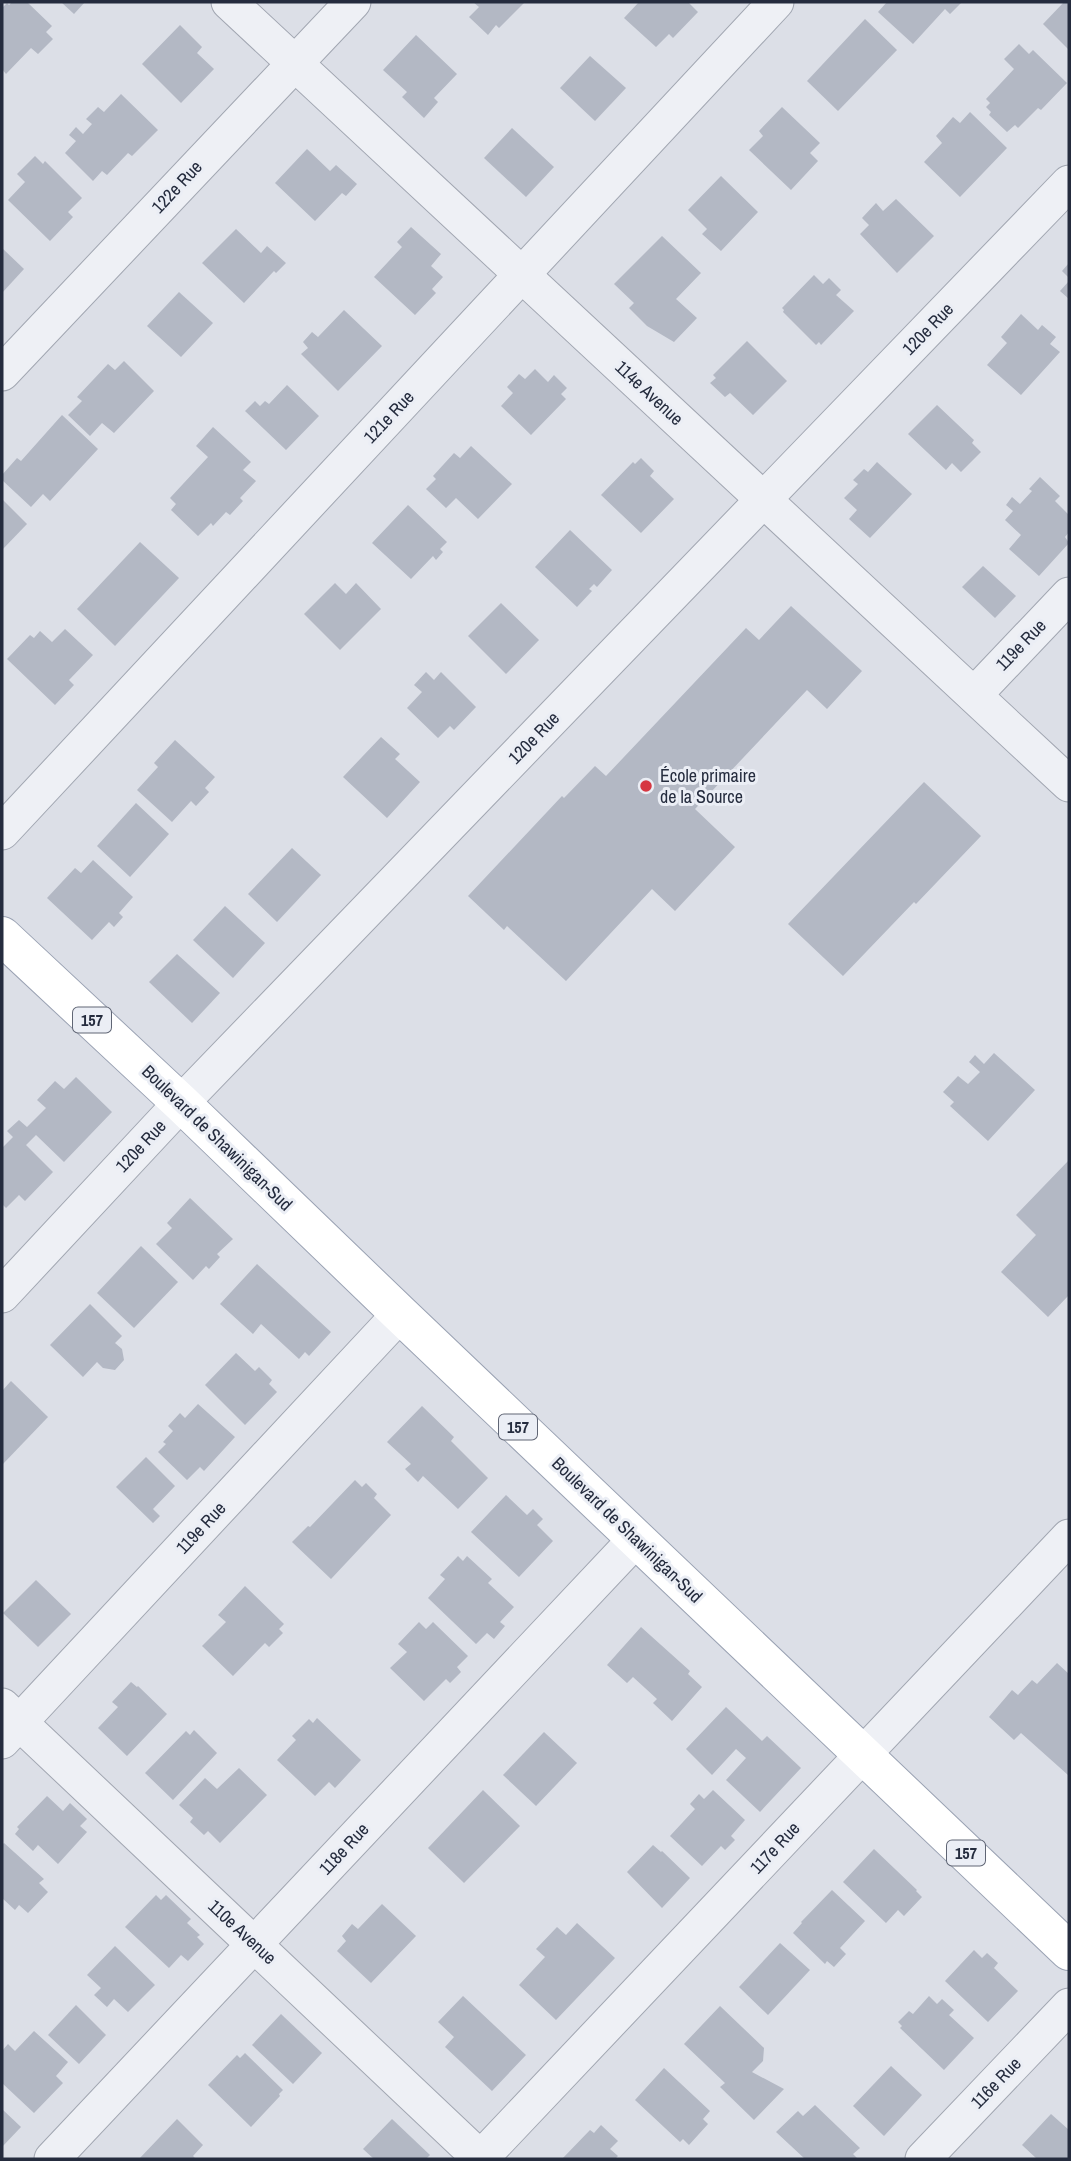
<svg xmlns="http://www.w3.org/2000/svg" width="1071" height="2161" font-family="'Archivo Narrow',sans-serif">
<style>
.building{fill:#b3b8c4}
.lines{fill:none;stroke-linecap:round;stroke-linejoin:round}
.minor-casing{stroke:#a1a6b1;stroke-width:37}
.major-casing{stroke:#9aa2b3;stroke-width:40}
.minor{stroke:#eef0f5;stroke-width:35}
.major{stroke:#fff;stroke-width:38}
.poi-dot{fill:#d63742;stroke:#ebeef5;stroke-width:2.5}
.labels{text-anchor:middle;stroke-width:6;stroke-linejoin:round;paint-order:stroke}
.shield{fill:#ebeef5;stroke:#606675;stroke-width:2}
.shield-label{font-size:16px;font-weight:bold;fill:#252c3e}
.street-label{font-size:18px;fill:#252c3e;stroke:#ebeef5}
.poi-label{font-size:18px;fill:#252c3e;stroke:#ebeef5;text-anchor:start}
</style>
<rect width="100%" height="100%" fill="#dcdfe7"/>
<g class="building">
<polygon points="12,2 27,2 52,26 46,32 53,39 38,54 31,48 6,74 2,69 2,8 7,3 9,5"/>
<polygon points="61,2 85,2 74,14"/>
<polygon points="473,2 525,2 499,28 496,25 488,35 469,17 479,7"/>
<polygon points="639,2 688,2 698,12 673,38 669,34 656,47 624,18"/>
<polygon points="887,2 962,2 950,14 945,9 913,44 878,12"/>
<polygon points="1064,2 1069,2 1069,50 1043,24"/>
<polygon points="865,19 897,50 838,111 807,81"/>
<polygon points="180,25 202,47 197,53 214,69 181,103 142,64"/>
<polygon points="416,35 457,74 434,98 438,102 424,118 402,97 407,92 383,70"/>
<polygon points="1019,44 1029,54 1033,50 1067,83 1041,110 1038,108 1018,128 1015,125 1007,132 989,115 991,112 986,107 990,103 986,99 1014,69 1004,59"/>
<polygon points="590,56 626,88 595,121 560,88"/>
<polygon points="121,94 158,130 132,156 128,153 107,175 102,171 93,181 65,153 76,141 69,135 76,127 83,134 92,124 86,119 98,107 104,112"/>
<polygon points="782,107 820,143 810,153 818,161 791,190 749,150 763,136 759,131"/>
<polygon points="970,112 1007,148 960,197 924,162 942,143 936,136 953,117 960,123"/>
<polygon points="512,128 554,167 526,197 484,158"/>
<polygon points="307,149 330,171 336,165 357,184 346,196 342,193 315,221 275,183"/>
<polygon points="35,156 43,164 45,161 82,198 68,212 73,217 50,241 8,200 25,182 17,174"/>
<polygon points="721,176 758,212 721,251 702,234 707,229 688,210"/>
<polygon points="896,199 934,236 897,273 860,234 869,225 862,218 876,203 883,211"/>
<polygon points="411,227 441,254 431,266 443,277 432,289 436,293 415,315 374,277 402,247 397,242"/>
<polygon points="236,229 261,253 267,246 286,263 276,273 274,271 244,303 202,263"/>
<polygon points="662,236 701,273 676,299 697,318 674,342 647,326 629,308 634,303 614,284"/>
<polygon points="2,248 24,269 2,293"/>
<polygon points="1069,263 1069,278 1062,271"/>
<polygon points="814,275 823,284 829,278 841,290 836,295 854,311 821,345 819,342 816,345 783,312 784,310 782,308"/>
<polygon points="1069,281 1069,299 1060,291"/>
<polygon points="179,292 213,323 181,357 147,326"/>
<polygon points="344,310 382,346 338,391 301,354 308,348 303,342 312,332 318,337"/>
<polygon points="1021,314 1038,330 1042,325 1056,337 1050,344 1060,352 1021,395 987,365 1007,343 1001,337"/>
<polygon points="747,341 787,381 753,415 730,393 725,397 710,383 716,378 713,375"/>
<polygon points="124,361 154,391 114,433 102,423 90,436 68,415 82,401 77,397 108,364 115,370"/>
<polygon points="535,369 548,382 554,375 567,388 561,394 566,399 531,435 501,406 513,393 507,387 519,374 525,379"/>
<polygon points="287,385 319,416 286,450 245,411 255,401 260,406 265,401 269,404"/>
<polygon points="937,405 974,440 972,443 981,452 961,472 952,463 946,470 908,434"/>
<polygon points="62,415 98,449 50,501 43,494 31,507 2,480 2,475 17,458 21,461"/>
<polygon points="213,427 251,462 243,470 256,481 240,498 243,501 230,515 226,512 213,526 211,523 198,536 171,510 176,504 170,498 208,457 196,446"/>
<polygon points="471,446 512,484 478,519 456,498 446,508 426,489 436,479 433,476 454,453 460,458"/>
<polygon points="641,458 654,471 650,476 674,499 641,533 601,495 633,462 635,464"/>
<polygon points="877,462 912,494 870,538 849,519 857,510 844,498 858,484 853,480 864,469 868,472"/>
<polygon points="1040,477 1060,496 1055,501 1069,515 1069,532 1065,537 1069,543 1039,576 1009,549 1021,535 1005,520 1013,511 1006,505 1012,497 1020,504 1032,491 1029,489"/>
<polygon points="2,499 27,524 2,550"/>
<polygon points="408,505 447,542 440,549 443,552 436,560 433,556 411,579 372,543"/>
<polygon points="570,530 612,570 597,587 594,584 589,589 592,591 577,607 535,567"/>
<polygon points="140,542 179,578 115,646 77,609"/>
<polygon points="983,566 1016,596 995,618 962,587"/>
<polygon points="335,583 346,594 356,583 381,609 340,650 304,614"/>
<polygon points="501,603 539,640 506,674 468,636"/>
<polygon points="791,606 862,671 827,709 807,690 695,809 735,847 675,911 652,889 566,981 507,926 504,930 468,896 562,796 564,798 595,766 606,776 746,628 759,640"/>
<polygon points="65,629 93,655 69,680 74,685 55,705 7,659 30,635 34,638 40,631 52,642"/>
<polygon points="426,672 434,680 441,672 476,707 454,730 450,726 438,738 407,708 422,692 414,685"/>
<polygon points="381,737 400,754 395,759 420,782 387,818 343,777"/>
<polygon points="175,740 215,777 205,788 209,792 196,806 191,801 172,822 137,790 158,767 154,763"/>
<polygon points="924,782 981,836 916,904 914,902 843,976 788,924"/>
<polygon points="136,803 169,834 130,877 97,846"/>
<polygon points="292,848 321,875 277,922 248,894"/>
<polygon points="93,860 133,897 119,913 123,917 114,927 109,922 92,940 47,898 75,868 81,873"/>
<polygon points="225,906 265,943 233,978 193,940"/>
<polygon points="177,954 220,993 192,1023 149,982"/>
<polygon points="994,1053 1035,1090 988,1141 950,1106 954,1102 943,1092 958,1076 968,1084 980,1072 969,1062 975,1055 984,1064"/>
<polygon points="76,1077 112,1112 64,1162 36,1135 26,1145 53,1172 25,1201 19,1195 6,1208 2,1204 2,1148 13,1137 7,1131 19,1120 27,1127 46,1108 37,1100 55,1081 64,1089"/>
<polygon points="1069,1160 1069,1295 1048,1317 1001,1272 1036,1235 1016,1215"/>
<polygon points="190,1198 233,1239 217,1254 220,1257 209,1269 206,1266 193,1280 156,1244 172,1228 167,1223"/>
<polygon points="141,1246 178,1282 134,1328 97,1293"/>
<polygon points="257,1264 331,1332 309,1356 305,1352 299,1359 261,1324 253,1334 220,1304"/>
<polygon points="90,1304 122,1336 115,1343 122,1349 124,1360 115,1370 103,1368 97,1362 83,1377 50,1345"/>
<polygon points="236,1353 255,1371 259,1367 272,1380 269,1384 277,1392 245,1425 205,1385"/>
<polygon points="11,1381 48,1417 2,1465 2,1391"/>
<polygon points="198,1404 235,1437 204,1471 200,1467 187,1480 158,1452 166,1444 163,1442 173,1431 168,1426 180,1413 185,1418"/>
<polygon points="422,1406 454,1437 451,1441 488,1478 458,1509 423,1476 418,1482 405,1469 411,1464 387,1442"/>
<polygon points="146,1457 175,1486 153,1509 160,1516 153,1523 116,1487"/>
<polygon points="355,1480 362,1487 366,1483 377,1494 374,1498 391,1515 331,1579 292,1542 308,1526 310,1527"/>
<polygon points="506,1495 527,1515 533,1509 543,1519 537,1525 553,1541 519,1577 471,1532"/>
<polygon points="458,1556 463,1561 467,1556 492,1579 488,1583 514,1607 500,1622 505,1626 494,1639 487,1633 476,1644 428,1598 445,1579 440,1575"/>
<polygon points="36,1580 71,1614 38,1647 3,1613"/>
<polygon points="245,1586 284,1624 279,1629 283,1633 269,1647 265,1643 233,1676 202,1646 226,1622 218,1615"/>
<polygon points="419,1622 426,1629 433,1622 468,1656 457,1667 461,1672 450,1683 446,1679 424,1701 390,1668 407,1652 398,1644"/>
<polygon points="641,1627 690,1671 688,1674 702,1687 672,1721 653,1703 657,1699 633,1677 627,1683 607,1665"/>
<polygon points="1057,1663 1069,1674 1069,1773 1068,1775 1021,1733 1014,1740 989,1717 1012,1690 1018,1695 1032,1680 1037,1684"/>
<polygon points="131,1682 137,1687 138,1686 167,1714 127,1756 98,1728 118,1707 112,1702"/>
<polygon points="726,1707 762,1741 767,1736 801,1768 760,1812 726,1780 746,1758 736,1749 712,1775 686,1749"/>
<polygon points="317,1718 361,1760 335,1788 329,1782 315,1796 277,1760 296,1740 292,1736 309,1719 313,1723"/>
<polygon points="194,1730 217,1753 173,1800 145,1773 186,1731 190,1735"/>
<polygon points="544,1732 577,1763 536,1806 503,1775"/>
<polygon points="239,1768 267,1795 220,1843 208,1831 204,1835 190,1822 193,1818 179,1805 205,1778 217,1789"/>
<polygon points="483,1790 520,1826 464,1883 428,1848"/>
<polygon points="713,1790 745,1820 731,1836 735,1840 725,1850 721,1846 702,1866 670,1836 695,1809 690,1804 699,1794 704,1799"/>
<polygon points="47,1796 63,1811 70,1803 87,1819 80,1826 87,1832 58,1864 38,1845 33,1851 15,1834 19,1829 17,1827"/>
<polygon points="4,1843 44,1879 39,1883 48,1892 28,1913 19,1905 15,1910 2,1898 2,1845"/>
<polygon points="653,1845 661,1852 662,1851 690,1878 662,1908 627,1872"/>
<polygon points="874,1849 917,1890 916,1891 922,1897 904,1916 898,1910 886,1923 843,1882"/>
<polygon points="832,1890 865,1921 840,1948 846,1954 834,1967 827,1961 825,1964 793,1933 802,1923 801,1922"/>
<polygon points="156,1895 161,1900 166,1895 191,1919 187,1923 200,1935 197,1937 204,1944 188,1961 181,1955 169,1968 125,1927"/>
<polygon points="382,1904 416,1936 371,1983 337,1951 346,1941 342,1936 352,1924 358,1929"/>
<polygon points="577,1923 615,1958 556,2020 519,1985 545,1957 536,1949 557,1927 566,1935"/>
<polygon points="780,1943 810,1970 768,2015 739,1987"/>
<polygon points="115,1946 155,1985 128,2012 114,1999 107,2007 94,1995 101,1988 87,1975"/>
<polygon points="974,1950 982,1958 987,1953 998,1963 994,1968 1018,1991 988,2022 945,1981"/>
<polygon points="463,1996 526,2055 492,2091 445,2047 454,2037 438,2022"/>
<polygon points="929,1996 937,2004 942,1999 954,2010 949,2015 974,2038 944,2070 900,2028 902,2026 898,2022 909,2011 913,2014"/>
<polygon points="76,2005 106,2035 79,2064 48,2035"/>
<polygon points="720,2006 764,2048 763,2061 752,2072 784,2089 754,2120 720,2087 725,2083 684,2044"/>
<polygon points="281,2014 322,2053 293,2084 252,2045"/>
<polygon points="34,2031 68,2062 56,2076 63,2083 34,2113 2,2083 2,2051 8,2044 15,2051"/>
<polygon points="245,2053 283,2090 279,2094 280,2096 251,2127 208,2085 237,2055 240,2058"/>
<polygon points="891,2066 922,2095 884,2136 853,2106"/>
<polygon points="664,2068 710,2111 703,2119 708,2124 689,2145 683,2139 680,2142 635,2100"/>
<polygon points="815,2105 860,2148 853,2154 858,2159 805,2159 776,2132 798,2111 803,2116"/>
<polygon points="2,2109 21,2127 2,2147"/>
<polygon points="1051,2114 1069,2130 1069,2159 1037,2159 1022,2145"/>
<polygon points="177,2119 203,2145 193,2156 196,2159 139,2159"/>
<polygon points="392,2119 430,2155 426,2159 374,2159 363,2149"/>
<polygon points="601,2125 618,2141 610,2149 618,2156 615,2159 562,2159 590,2130 594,2133"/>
</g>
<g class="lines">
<defs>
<g id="minor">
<polyline points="229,2 1069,784"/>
<polyline points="2,373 353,2"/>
<polyline points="974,695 1069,595"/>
<polyline points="2,832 776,2"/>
<polyline points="2,1295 181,1103 1069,183"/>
<polyline points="2,1706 481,2159"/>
<polyline points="2,1741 400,1314"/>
<polyline points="52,2159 636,1539"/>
<polyline points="480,2159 1069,1537"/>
<polyline points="923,2159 1069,2006"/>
</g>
<polyline id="major" points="2,936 181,1103 400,1314 1069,1951"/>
</defs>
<use href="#minor" class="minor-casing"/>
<use href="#major" class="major-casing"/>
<use href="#minor" class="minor"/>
<use href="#major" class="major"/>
</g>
<circle class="poi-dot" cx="646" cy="786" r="7"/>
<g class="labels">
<g class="shield">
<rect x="73" y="1007.5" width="38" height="25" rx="5"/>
<rect x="499" y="1414.5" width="38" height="25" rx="5"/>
<rect x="947" y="1840.5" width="38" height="25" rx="5"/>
</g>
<g class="shield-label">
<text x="92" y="1026">157</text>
<text x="518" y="1433">157</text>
<text x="966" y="1859">157</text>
</g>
<g class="street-label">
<text transform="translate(177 187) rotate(-47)" y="6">122e Rue</text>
<text transform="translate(928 329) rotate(-46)" y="6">120e Rue</text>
<text transform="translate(649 393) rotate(43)" y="6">114e Avenue</text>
<text transform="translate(389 417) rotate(-47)" y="6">121e Rue</text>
<text transform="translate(1021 645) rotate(-46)" y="6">119e Rue</text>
<text transform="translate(534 738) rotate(-46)" y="6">120e Rue</text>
<text transform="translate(217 1138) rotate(44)" y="6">Boulevard de Shawinigan-Sud</text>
<text transform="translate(141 1146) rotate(-47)" y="6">120e Rue</text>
<text transform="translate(201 1528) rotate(-47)" y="6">119e Rue</text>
<text transform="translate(627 1530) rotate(44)" y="6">Boulevard de Shawinigan-Sud</text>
<text transform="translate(775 1848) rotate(-47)" y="6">117e Rue</text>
<text transform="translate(344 1849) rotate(-47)" y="6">118e Rue</text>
<text transform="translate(242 1932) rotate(43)" y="6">110e Avenue</text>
<text transform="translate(996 2083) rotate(-46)" y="6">116e Rue</text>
</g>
<g class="poi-label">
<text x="660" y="782">École primaire<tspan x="660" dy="21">de la Source</tspan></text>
</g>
</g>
<rect width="1071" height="2161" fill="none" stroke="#252c3e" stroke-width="7"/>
</svg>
